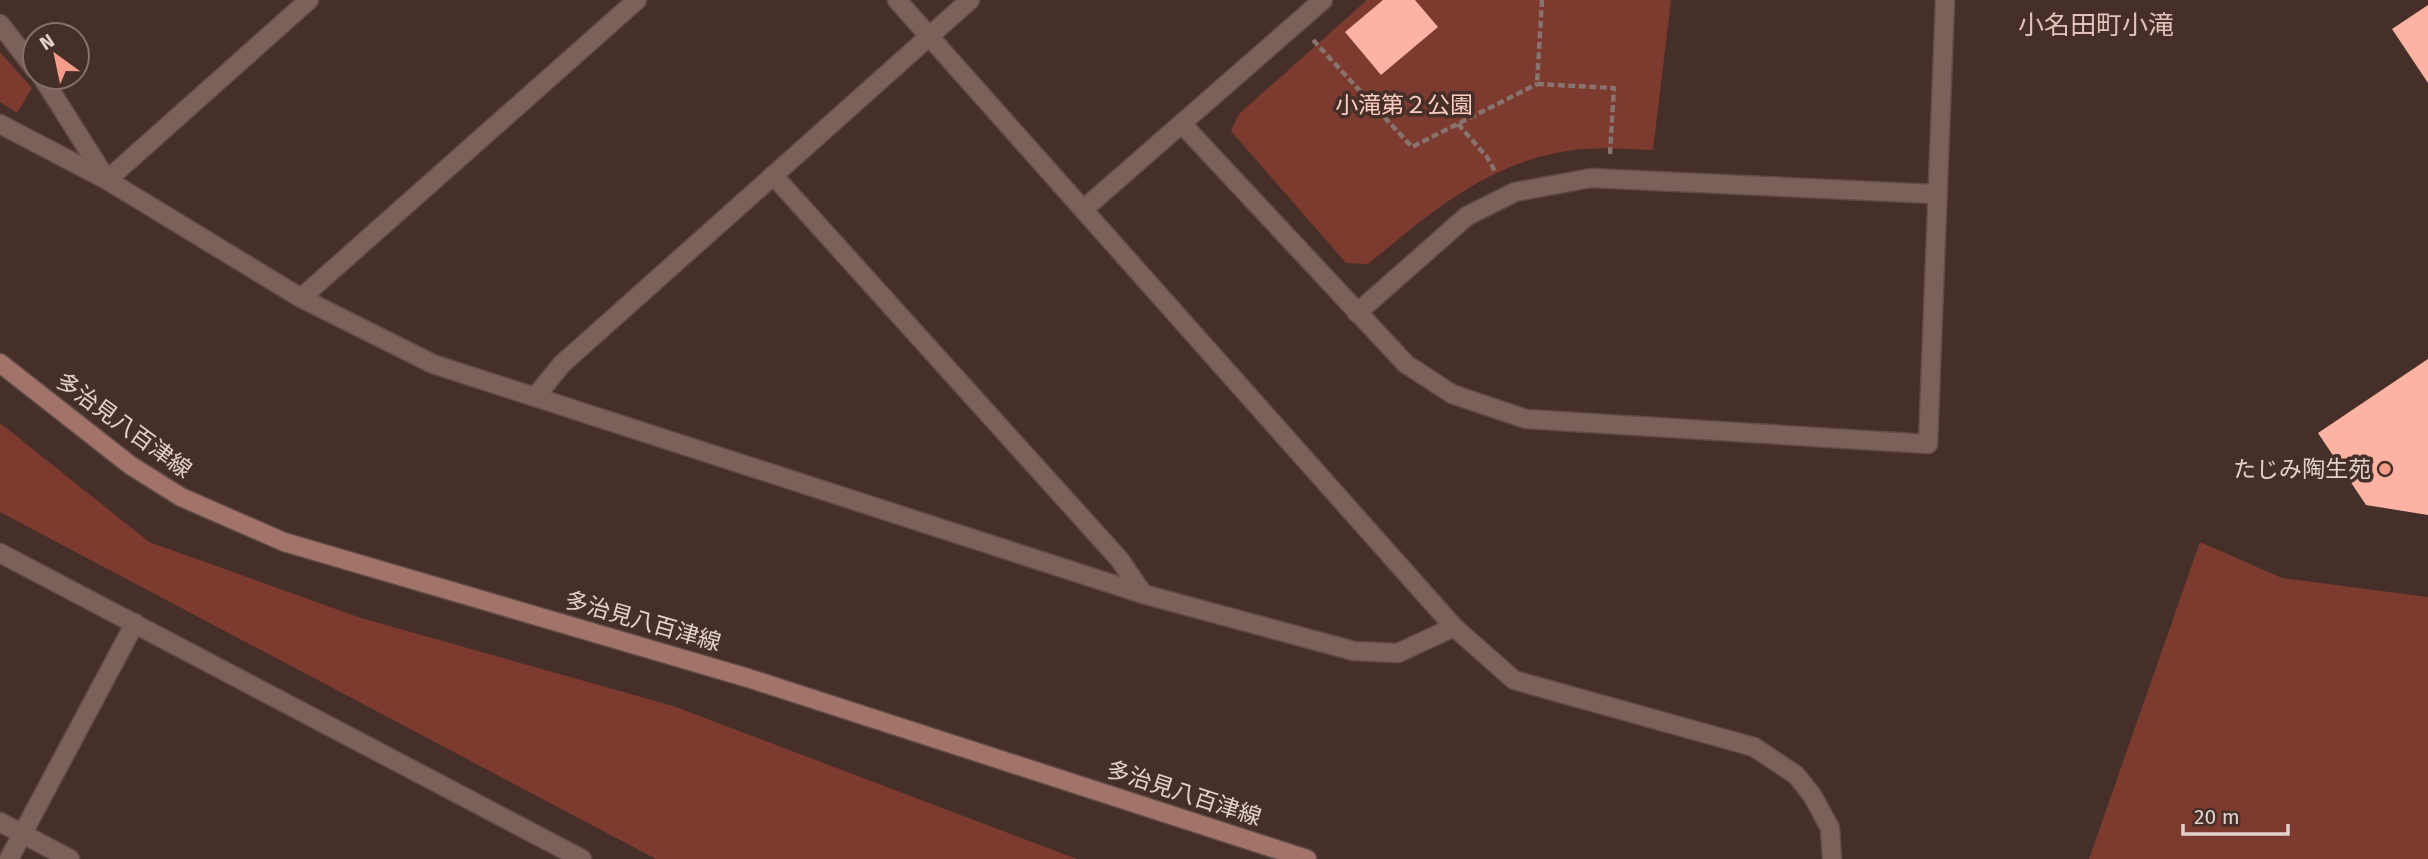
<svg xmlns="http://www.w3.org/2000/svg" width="2428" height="859" font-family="'Fira Sans','Noto Sans JP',sans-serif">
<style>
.green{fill:#7c3b2e}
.building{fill:#fcb3a3}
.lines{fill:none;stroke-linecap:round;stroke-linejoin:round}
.minor-casing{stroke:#604b47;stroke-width:21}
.tertiary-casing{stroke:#604b47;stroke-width:21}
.secondary-casing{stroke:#604b47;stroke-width:21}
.path{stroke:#88736e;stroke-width:4.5;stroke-dasharray:7 3.5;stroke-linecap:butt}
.minor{stroke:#7c605a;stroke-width:18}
.tertiary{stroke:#7c605a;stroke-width:18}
.secondary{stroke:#a17369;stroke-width:18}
.poi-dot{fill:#f49d8b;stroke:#472f29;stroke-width:2.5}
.labels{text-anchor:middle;stroke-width:7;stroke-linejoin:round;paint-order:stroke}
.park-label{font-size:23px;fill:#fdcdc2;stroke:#472f29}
.street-label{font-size:23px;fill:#e2d2ce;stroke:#472f29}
.poi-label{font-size:23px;fill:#e2d2ce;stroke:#472f29;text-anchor:end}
.quarter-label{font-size:26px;fill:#e1c1ba;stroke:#472f29}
</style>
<rect width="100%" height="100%" fill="#472f29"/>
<g class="green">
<path d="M1367,0H1671L1653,150C1630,149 1606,147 1583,149C1494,157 1434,210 1368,264L1346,263L1231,131L1239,114Z"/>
<polygon points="0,52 32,88 17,113 0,102"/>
<polygon points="0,423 149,542 361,618 673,706 1077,859 656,859 0,512"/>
<polygon points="2200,542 2282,578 2428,597 2428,859 2089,859"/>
</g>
<g class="building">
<polygon points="1383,0 1415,0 1438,27 1381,75 1345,32"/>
<polygon points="2428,5 2428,83 2392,29"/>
<polygon points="2428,359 2428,515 2366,505 2318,433"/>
</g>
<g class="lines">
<defs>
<g id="minor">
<polyline points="0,24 35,69"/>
<polyline points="42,77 107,180"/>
<polyline points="0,124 107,180 301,298 433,364 1143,594 1354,651 1398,653 1454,627"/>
<polyline points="1183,125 1406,364 1452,394 1526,419 1928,444 1945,0"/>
<polyline points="773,175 1120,560 1143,594"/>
<polyline points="107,180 309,0"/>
<polyline points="1085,208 1323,0"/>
<polyline points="301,298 637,0"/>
<polyline points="1357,313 1467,216 1515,192 1591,178 1935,194"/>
<polyline points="535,397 562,364 970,0"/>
<polyline points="0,553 582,859"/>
<polyline points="0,822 70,859"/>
<polyline points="9,859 135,623"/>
</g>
<polyline id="tertiary" points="897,0 1454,627 1514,680 1754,747 1796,775 1812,795 1830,828 1832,859"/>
<polyline id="secondary" points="0,363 130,465 181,497 284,542 748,678 1307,859"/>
</defs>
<use href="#minor" class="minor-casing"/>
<use href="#tertiary" class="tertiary-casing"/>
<use href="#secondary" class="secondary-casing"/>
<g class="path">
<polyline points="1542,0 1537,84 1614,88 1610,154"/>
<polyline points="1313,40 1412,147 1537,84"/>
<polyline points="1458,124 1487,157 1496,173"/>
</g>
<use href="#minor" class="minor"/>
<use href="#tertiary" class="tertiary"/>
<use href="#secondary" class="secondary"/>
</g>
<circle class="poi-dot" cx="2385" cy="469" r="7"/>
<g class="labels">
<g class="park-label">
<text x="1404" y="113">小滝第２公園</text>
</g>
<g class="street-label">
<text transform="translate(124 425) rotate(36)" y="8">多治見八百津線</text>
<text transform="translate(643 621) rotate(16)" y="8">多治見八百津線</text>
<text transform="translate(1184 793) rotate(18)" y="8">多治見八百津線</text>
</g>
<g class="poi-label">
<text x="2371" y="477">たじみ陶生苑</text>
</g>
<g class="quarter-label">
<text x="2096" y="34">小名田町小滝</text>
</g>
</g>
<g transform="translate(56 56) rotate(327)"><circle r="33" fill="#472f29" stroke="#85706b" stroke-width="2"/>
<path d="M0-5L12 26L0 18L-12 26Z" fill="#f49d8b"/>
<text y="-10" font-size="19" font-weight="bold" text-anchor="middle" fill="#e2d2ce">N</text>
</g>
<path d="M2183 824v10h105v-10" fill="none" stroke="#e2d2ce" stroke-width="3.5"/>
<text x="2194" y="824" font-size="21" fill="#e2d2ce" stroke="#472f29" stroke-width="5" paint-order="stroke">20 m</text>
</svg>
